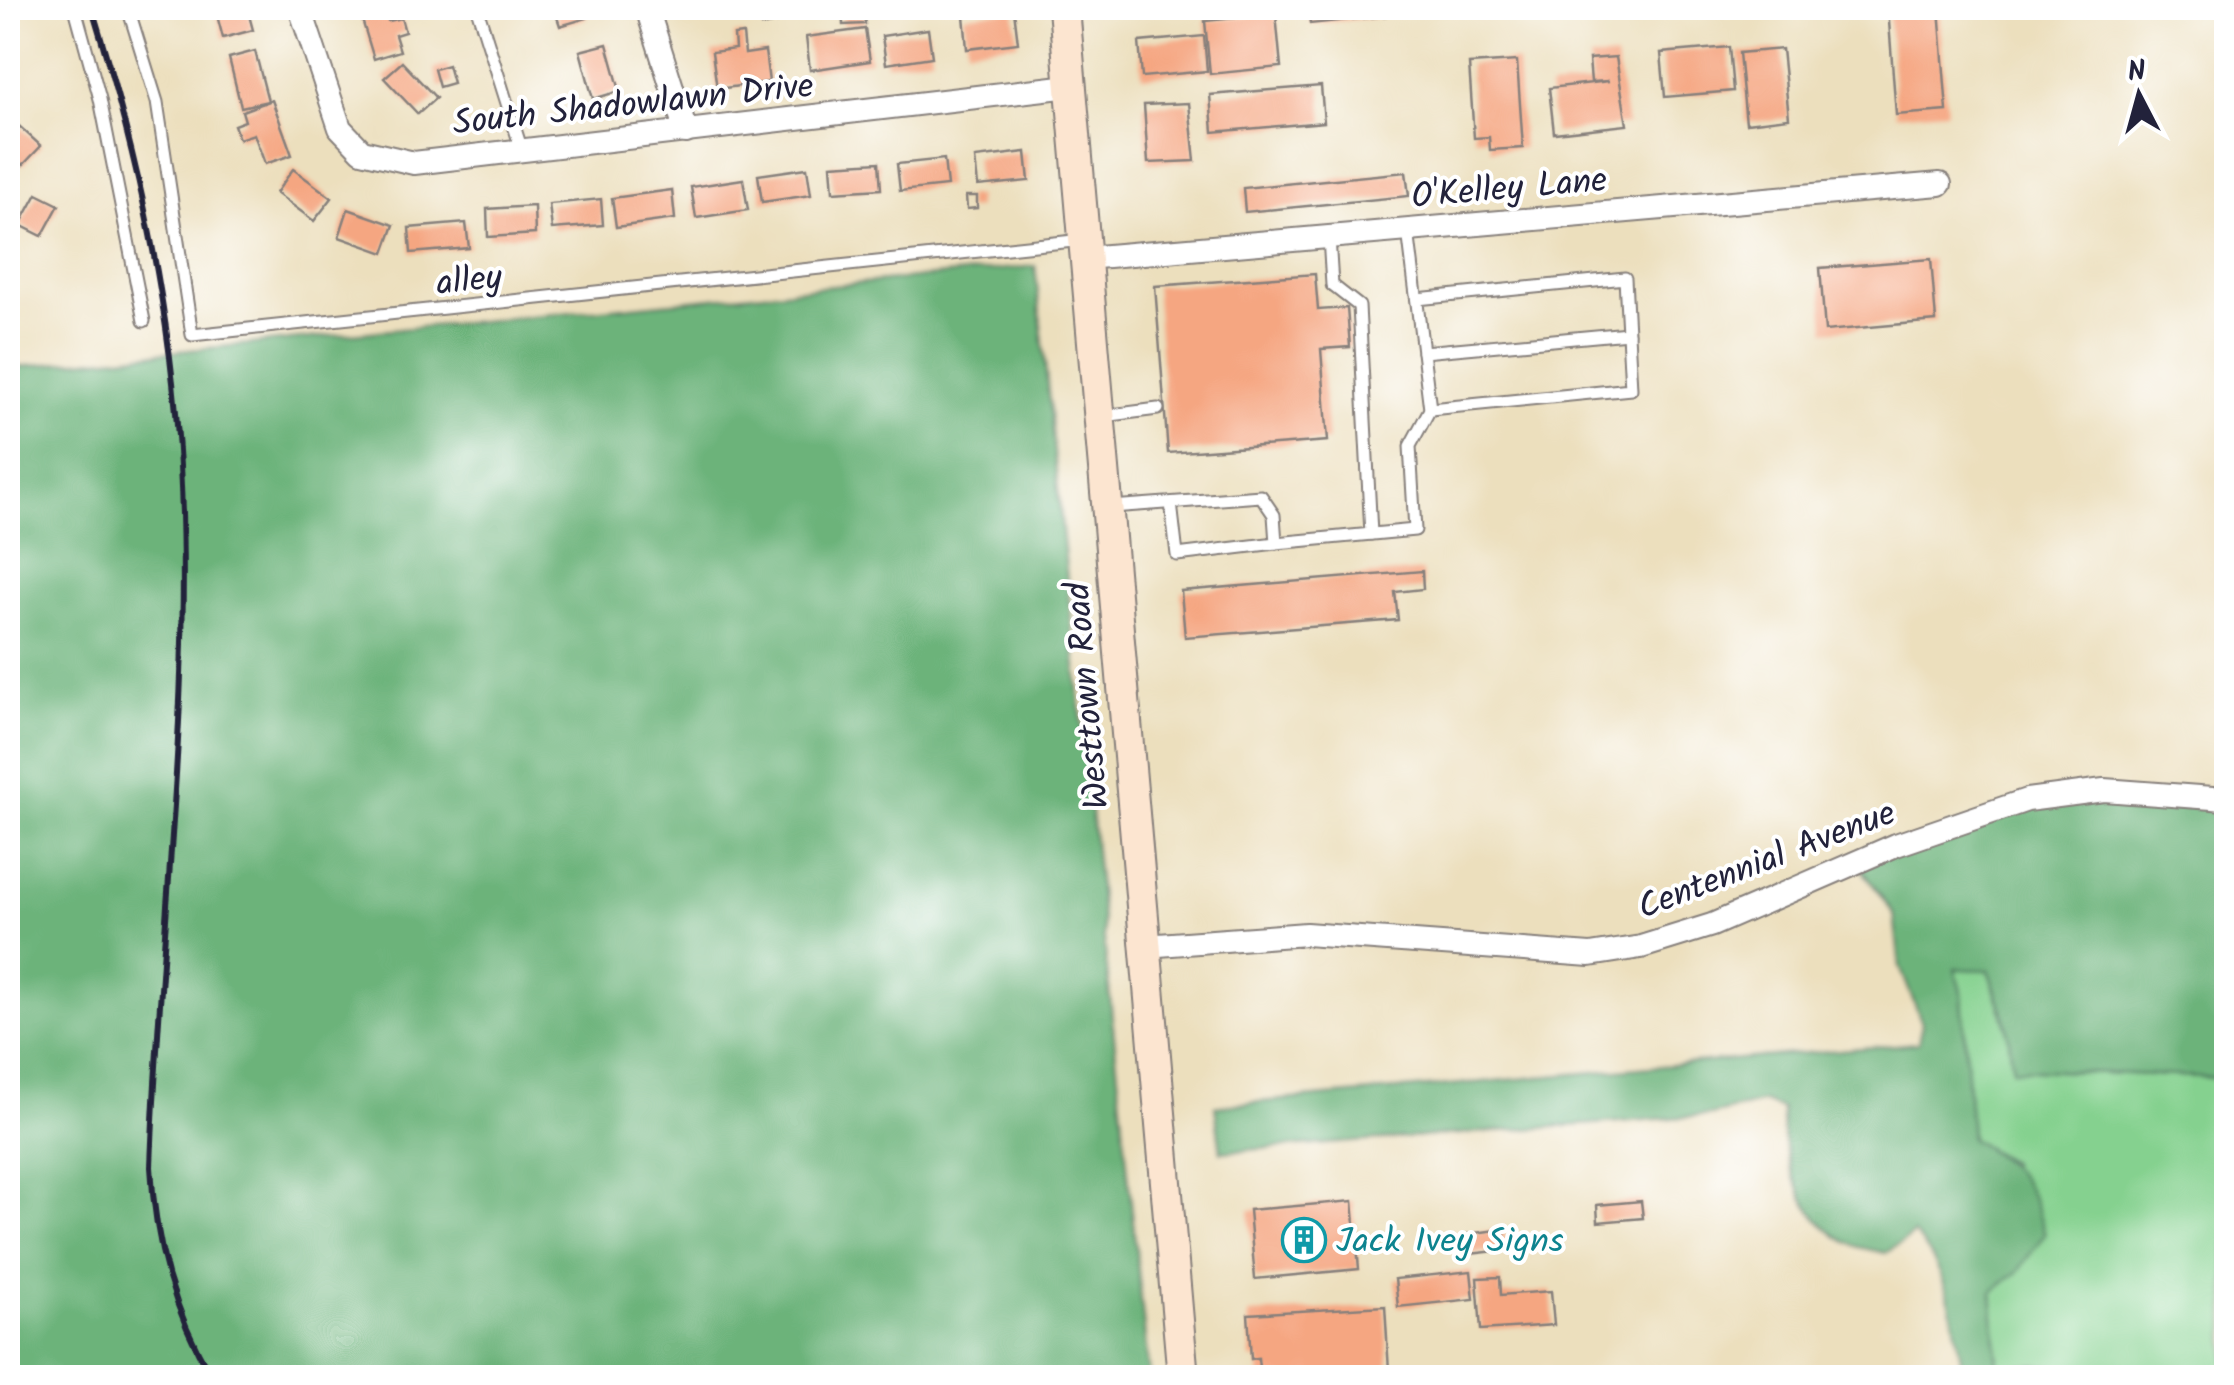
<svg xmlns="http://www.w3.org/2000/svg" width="2234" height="1385" font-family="Kalam,sans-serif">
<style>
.green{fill:#85d18f;stroke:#547a65;stroke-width:2.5}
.forest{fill:#6cb37a;stroke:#476a5a;stroke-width:2.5}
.building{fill:#f5a681}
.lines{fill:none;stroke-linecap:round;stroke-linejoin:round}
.lane-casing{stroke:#87807c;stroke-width:15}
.street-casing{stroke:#87807c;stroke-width:26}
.secondary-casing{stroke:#87807c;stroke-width:34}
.lane{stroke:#fff;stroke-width:11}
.street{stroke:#fff;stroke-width:22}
.secondary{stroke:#fce5d0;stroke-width:30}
.rail{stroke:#22223b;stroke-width:6}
.labels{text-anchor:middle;stroke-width:8;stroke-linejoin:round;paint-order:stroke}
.street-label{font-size:35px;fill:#22223b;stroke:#fff}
.culture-label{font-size:35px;fill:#0d838f;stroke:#fff;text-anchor:start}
</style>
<rect width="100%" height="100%" fill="#fff"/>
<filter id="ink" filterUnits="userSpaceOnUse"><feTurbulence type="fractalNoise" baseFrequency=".01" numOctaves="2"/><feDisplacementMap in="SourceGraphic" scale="20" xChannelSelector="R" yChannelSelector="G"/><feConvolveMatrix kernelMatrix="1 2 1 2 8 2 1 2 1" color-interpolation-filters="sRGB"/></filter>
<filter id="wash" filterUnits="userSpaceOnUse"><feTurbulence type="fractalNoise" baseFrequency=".0048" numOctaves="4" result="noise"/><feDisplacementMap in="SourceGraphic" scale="40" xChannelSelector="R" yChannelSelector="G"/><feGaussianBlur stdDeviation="2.25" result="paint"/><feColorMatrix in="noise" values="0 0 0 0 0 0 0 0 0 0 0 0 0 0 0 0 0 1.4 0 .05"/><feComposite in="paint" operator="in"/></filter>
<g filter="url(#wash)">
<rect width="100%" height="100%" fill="#ecdfbd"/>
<polygon class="green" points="1954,968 1988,970 2007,1026 2013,1069 2226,1078 2226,1377 2106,1377 2044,1366 1998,1366 1992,1292 2017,1272 2010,1162 1971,1139 1962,996"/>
<g class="forest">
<polygon points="1035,266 1149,1377 8,1377 8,368"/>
<path d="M2226,799V1078L2013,1069L2007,1026L1989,970L1955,969L1962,996L1971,1139C2017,1166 2031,1181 2045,1234L2017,1272L1992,1292L1998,1366H2044L2106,1377H1964C1955,1327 1951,1272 1914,1234L1886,1253C1875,1250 1859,1249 1848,1243C1801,1218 1781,1159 1782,1109L1763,1102L1711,1115L1221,1152L1215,1106L1918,1043L1922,1023L1900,967L1894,914L1857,862L2027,800Z"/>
</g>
<g id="blocks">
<g class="building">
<polygon points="215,8 247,8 253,30 223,38"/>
<polygon points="384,8 388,21 401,18 405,32 395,35 400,51 374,59 360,13"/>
<polygon points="554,8 584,8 587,18 560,26"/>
<polygon points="757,8 778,8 781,22 761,26"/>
<polygon points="842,8 864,8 865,24 843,25"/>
<polygon points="1308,8 1386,8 1387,16 1310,24"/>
<polygon points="1888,8 1939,8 1947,111 1896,115"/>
<polygon points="1014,10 1018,43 967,49 964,15"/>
<polygon points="1276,14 1281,67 1210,74 1205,21"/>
<polygon points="865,29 870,61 810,70 806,37"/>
<polygon points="928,29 932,57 886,64 882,36"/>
<polygon points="743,34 745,54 765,51 769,82 717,89 712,52 735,49 734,35"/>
<polygon points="1204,36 1207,71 1142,77 1139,42"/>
<polygon points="607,44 620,91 593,99 580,51"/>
<polygon points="1729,47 1733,91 1665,97 1661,53"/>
<polygon points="1782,49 1789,118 1746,123 1739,53"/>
<polygon points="255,51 268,101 241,107 229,58"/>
<polygon points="1616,57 1627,125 1554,133 1549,88 1609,81 1591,82 1589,59"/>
<polygon points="1517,61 1523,148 1490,150 1489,137 1474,138 1469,64"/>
<polygon points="402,62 436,98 418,114 384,78"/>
<polygon points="448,65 453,83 439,87 434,69"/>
<polygon points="1321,86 1324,122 1213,132 1210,95"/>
<polygon points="272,100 292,155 265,164 254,134 239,139 234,125 245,121 242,111"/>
<polygon points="1189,103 1195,161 1148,163 1144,105"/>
<polygon points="8,116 41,146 23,165 8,151"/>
<polygon points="1026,152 1029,181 978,186 975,158"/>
<polygon points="944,159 947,186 900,191 897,164"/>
<polygon points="879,162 881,189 833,192 831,165"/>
<polygon points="807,168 811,195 762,202 758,175"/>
<polygon points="293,169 332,198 314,221 276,193"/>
<polygon points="1406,172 1409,196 1245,212 1243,188"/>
<polygon points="743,179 748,210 696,218 691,187"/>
<polygon points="672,190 675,219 616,227 612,198"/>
<polygon points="37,194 59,205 42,236 20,225"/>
<polygon points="966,196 977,196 977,208 967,209"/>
<polygon points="601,199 603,225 552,229 549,204"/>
<polygon points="534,206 535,234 488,237 487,209"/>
<polygon points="348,209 394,225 384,253 339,237"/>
<polygon points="466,223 469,248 411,253 409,228"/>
<polygon points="1931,259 1936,321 1825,331 1820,268"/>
<polygon points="1315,274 1318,310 1347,308 1350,347 1321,349 1328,441 1168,453 1155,286"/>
<polygon points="1422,571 1423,589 1395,592 1398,620 1185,637 1181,591"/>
<polygon points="1353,1201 1359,1269 1255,1279 1249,1210"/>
<polygon points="1641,1201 1643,1218 1598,1222 1597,1205"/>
<polygon points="1504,1229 1506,1250 1469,1254 1467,1234"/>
<polygon points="1471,1271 1474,1299 1398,1307 1395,1279"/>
<polygon points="1500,1277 1501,1295 1551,1291 1554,1325 1481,1330 1477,1278"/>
<polygon points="1385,1306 1389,1371 1260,1378 1258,1358 1251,1359 1248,1314"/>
</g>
</g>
</g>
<g filter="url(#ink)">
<use href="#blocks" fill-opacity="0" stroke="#87807c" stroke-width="2.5"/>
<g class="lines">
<defs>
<g id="lane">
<polyline points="75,8 100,99 144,321"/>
<polyline points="128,8 157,102 192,335 1083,240"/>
<polyline points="477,8 522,151"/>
<polyline points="1329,237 1332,285 1359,306 1371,534"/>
<polyline points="1417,299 1625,278 1631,389 1430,409"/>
<polyline points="1423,352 1628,333"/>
<polyline points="1103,416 1158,409"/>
<polyline points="1111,507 1261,496 1274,515 1276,543 1177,555 1171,503"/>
<polyline points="1276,543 1415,530 1410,446 1430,409 1408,230"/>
</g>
<g id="street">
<polyline points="300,8 340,128 362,151 414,163 1070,86"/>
<polyline points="647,8 686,132"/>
<polyline points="1085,258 1940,184"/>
<polyline points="1145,946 1306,934 1590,955 1641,947 1712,925 1896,845 2027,800 2104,790 2226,799"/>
</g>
<polyline id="secondary" points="1064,8 1183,1378"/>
</defs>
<use href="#lane" class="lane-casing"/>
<use href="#street" class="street-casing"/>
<use href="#secondary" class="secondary-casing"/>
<use href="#lane" class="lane"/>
<use href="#street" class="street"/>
<use href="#secondary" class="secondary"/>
<path class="rail" d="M92,8C138,158 171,308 180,466C193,699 159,934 151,1167C155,1244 173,1310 212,1378"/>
</g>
</g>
<defs>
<symbol id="building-ring" viewBox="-11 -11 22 22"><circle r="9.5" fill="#fff" stroke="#0f9aa8" stroke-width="1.5"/><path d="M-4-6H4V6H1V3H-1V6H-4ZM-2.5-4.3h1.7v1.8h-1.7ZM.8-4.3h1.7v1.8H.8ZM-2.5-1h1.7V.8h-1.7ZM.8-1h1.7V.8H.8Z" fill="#0f9aa8"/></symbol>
</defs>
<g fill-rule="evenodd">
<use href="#building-ring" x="1279" y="1215" width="50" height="50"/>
</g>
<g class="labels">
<g class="street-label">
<text transform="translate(633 103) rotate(-6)" y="12">South Shadowlawn Drive</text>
<text transform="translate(1509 187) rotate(-5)" y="12">O'Kelley Lane</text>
<text transform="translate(469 279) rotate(-6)" y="12">alley</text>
<text transform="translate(1086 696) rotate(-95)" y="12">Westtown Road</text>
<text transform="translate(1766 859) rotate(-21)" y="12">Centennial Avenue</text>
</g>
<g class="culture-label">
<text x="1336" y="1252">Jack Ivey Signs</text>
</g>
</g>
<rect width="2234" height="1385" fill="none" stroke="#fff" stroke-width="40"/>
<g transform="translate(2139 95) rotate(354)" stroke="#ffffff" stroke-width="8" paint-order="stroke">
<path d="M0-8L18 38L0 25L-18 38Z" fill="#22223b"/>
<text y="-15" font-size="28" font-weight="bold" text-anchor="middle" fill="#22223b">N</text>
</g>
</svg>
